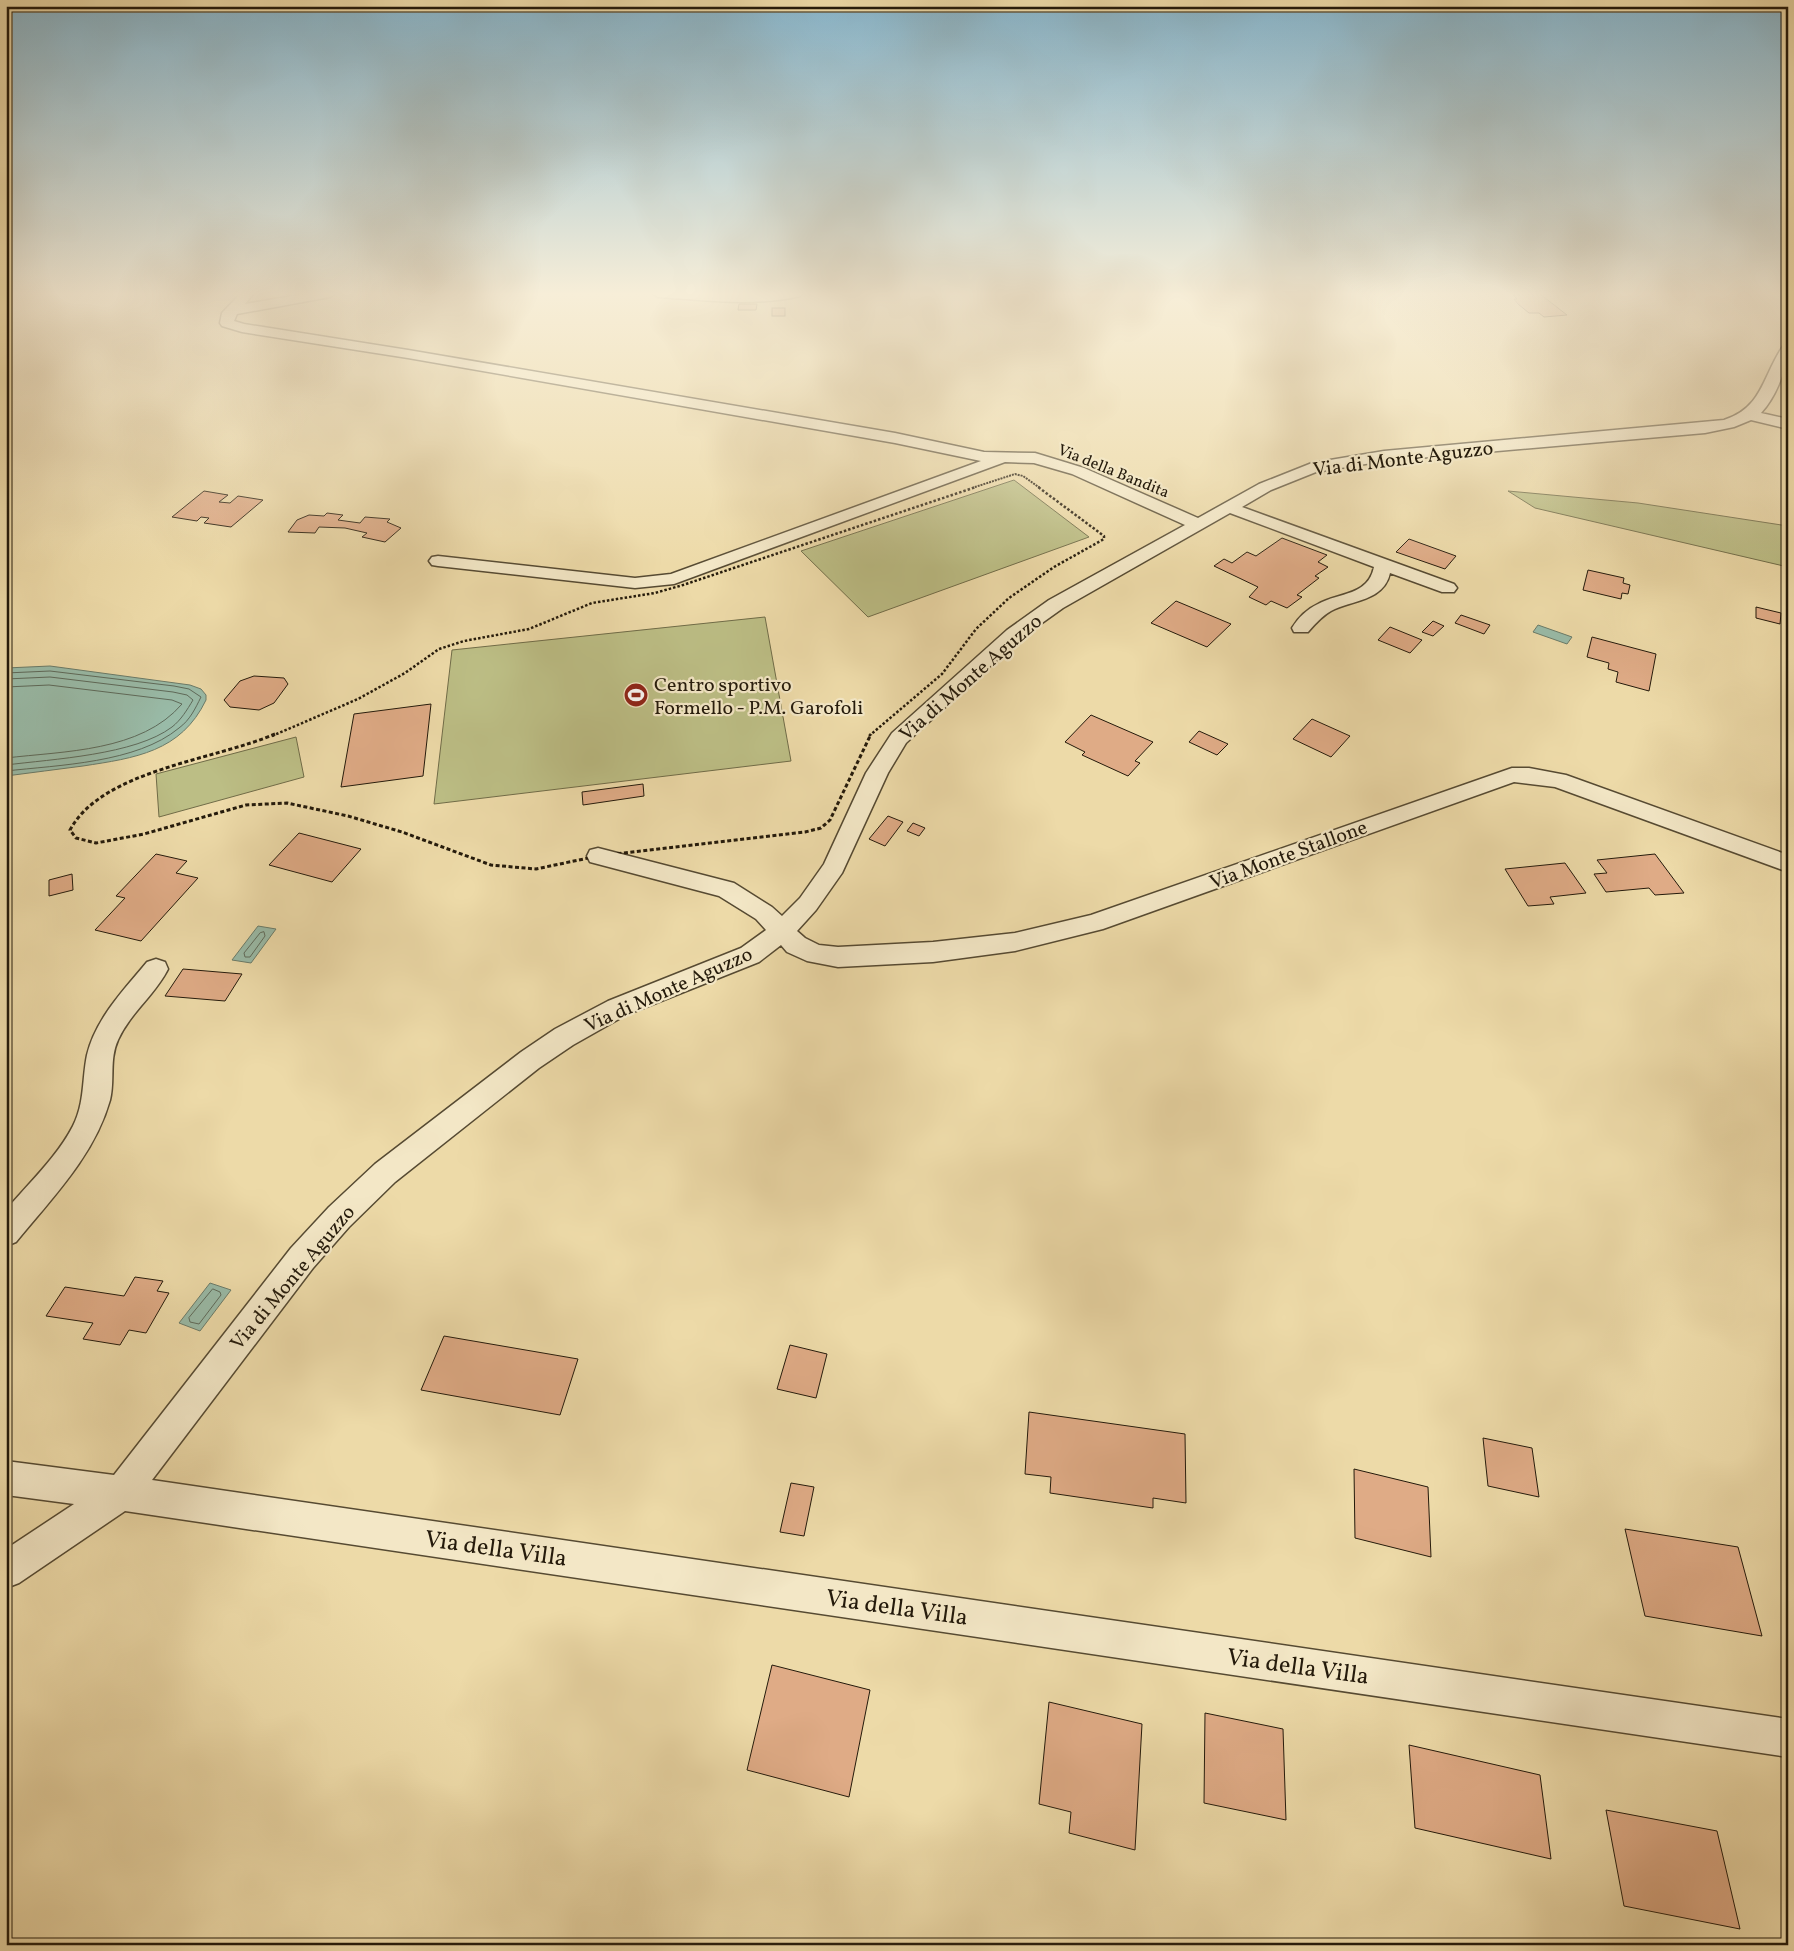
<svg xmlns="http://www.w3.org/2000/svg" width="1794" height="1951" font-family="Vollkorn,serif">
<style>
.green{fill:#bcbe85;stroke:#706c48}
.water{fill:#99bba8;stroke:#6a7b69}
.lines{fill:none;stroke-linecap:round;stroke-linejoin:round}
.shore{stroke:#5e6a5a;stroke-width:1}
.building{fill:#dfab86;stroke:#241a0b}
.minor-casing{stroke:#564a32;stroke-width:3}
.path-far2{stroke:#241a0b;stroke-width:2;stroke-dasharray:2 1;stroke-linecap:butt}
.path-far1{stroke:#241a0b;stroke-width:2.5;stroke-dasharray:2.5 2;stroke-linecap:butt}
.path{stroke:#241a0b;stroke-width:3;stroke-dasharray:4 2.5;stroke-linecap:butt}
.minor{fill:#f3e7c6;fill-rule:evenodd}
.labels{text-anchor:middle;stroke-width:4.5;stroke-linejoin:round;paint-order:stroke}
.far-street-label{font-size:16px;fill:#241a0b;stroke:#f3e7c6}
.street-label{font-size:20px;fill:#241a0b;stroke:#f3e7c6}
.poi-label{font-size:20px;fill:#241a0b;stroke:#f3e7c6;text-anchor:start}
.near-street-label{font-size:24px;fill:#241a0b;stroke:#f3e7c6}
</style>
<rect width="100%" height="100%" fill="#eddaa8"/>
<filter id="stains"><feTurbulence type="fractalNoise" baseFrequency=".004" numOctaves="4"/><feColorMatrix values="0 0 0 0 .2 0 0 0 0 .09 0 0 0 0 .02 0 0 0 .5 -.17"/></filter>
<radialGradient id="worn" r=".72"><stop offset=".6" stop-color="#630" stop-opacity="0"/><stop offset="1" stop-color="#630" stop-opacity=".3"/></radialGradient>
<g class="green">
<polygon points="1014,480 1089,537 868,617 801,551"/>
<polygon points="1508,491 1638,503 1788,526 1788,567 1535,508"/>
<polygon points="765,617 791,761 434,804 452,650"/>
<polygon points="296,737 304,777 159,817 156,774"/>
</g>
<g class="water">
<polygon points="1538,625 1572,637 1567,644 1533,632"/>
<path d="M50,666L190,685L201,689L206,695V700C181,752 135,758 83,766C57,769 32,773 6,776V668Z"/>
<polygon points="258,926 276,929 251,963 232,960"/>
<polygon points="210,1283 231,1290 200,1331 179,1323"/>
</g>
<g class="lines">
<g class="shore">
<path d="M6,673L50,671L174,686L189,689L201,697C195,709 190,720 179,728C137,763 59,765 6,771"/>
<path d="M6,679L50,677L173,692L187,695L193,700C187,710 181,720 172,727C135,755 53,759 6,765"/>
<path d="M6,687L49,685L172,700L182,704C141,752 64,751 6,758"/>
<polygon points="264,932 265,936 250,957 245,957 244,953 260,933"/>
<polygon points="213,1289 220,1292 221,1295 199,1324 190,1322 189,1318"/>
</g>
</g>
<g class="building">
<polygon points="1540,294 1567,315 1544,317 1539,313 1529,313 1518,304 1514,299 1517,299 1513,295"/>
<polygon points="739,304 757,304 756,310 738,310"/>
<rect x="772" y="308" width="13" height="8"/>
<polygon points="204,491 228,495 219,502 230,503 238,496 263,500 231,527 204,523 209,518 201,517 197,521 172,517"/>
<polygon points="327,513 343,515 338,520 360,523 365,517 390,519 387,522 401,528 385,542 362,537 367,533 345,528 319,527 315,533 288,532 297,520 309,515 324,516"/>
<polygon points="1282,538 1327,555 1318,562 1328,567 1315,576 1319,578 1297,595 1302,597 1287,608 1271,601 1266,605 1249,597 1258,587 1214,566 1224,559 1232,563 1247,552 1256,556"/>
<polygon points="1409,539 1456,556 1445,569 1396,552"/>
<polygon points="1588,570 1624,578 1623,583 1630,585 1628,594 1622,593 1621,599 1583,590"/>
<polygon points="1176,601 1231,624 1207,647 1151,623"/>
<polygon points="1756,607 1781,613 1780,624 1756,618"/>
<polygon points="1461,615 1490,625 1484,634 1455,623"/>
<polygon points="1433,621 1444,626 1433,636 1422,632"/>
<polygon points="1390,627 1422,640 1410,653 1378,640"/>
<polygon points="1592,637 1656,654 1649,691 1616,682 1618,672 1608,669 1609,663 1587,657"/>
<polygon points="254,676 284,678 288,684 274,703 259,710 230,707 224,700 240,681"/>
<polygon points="431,704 423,776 341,787 354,714"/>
<polygon points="1091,715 1153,742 1135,761 1140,763 1128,776 1082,755 1085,752 1065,742"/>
<polygon points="1312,719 1350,736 1331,757 1293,739"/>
<polygon points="1199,731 1228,744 1217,755 1189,742"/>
<polygon points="643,784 644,796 583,805 582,792"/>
<polygon points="888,816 903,822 885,846 869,839"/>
<polygon points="913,823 925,828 919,836 907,831"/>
<polygon points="299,833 361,849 332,882 269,865"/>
<polygon points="156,854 187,861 176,873 198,878 141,941 95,930 125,898 116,896"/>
<polygon points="1655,854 1684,893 1655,895 1649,888 1606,892 1594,874 1607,873 1597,860"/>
<polygon points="1565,863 1586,893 1550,897 1554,904 1528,906 1505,869"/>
<polygon points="72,874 73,890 49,896 49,880"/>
<polygon points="183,969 242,974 225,1001 165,996"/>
<polygon points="135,1277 163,1281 157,1291 169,1293 146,1333 129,1330 120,1345 83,1339 93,1323 46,1316 65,1287 124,1296"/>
<polygon points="444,1336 578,1359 560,1415 421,1390"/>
<polygon points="790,1345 827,1354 816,1398 777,1389"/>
<polygon points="1029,1412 1185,1434 1186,1503 1153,1498 1153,1508 1050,1493 1051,1477 1025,1474"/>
<polygon points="1483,1438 1532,1448 1539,1497 1488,1486"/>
<polygon points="1354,1469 1428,1487 1431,1557 1355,1538"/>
<polygon points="791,1483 814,1487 804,1536 780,1532"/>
<polygon points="1625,1529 1738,1547 1762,1636 1645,1616"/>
<polygon points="772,1665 870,1690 849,1797 747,1770"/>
<polygon points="1049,1702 1142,1724 1135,1850 1069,1833 1071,1812 1039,1804"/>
<polygon points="1205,1713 1283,1729 1286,1820 1204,1803"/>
<polygon points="1409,1745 1540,1775 1551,1859 1415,1828"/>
<polygon points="1606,1810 1717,1831 1740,1929 1624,1906"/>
</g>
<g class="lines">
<defs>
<g id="minor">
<path d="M241,293H254L245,304L310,293H336L330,297L237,314L234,321L244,324L408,350L895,433L984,452L1035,453L1084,468L1198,518L1259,484L1312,463L1384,451L1724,420C1763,407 1762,377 1783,346L1788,345C1788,367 1776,397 1761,413L1788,419V429L1751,420L1734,427L1705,433L1384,461L1316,472L1271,490L1242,507L1454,584L1457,588L1454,592H1442L1390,573C1384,601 1352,600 1331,611C1322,616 1315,624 1308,632H1294L1292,628C1298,618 1307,609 1318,604C1340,592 1368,596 1374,567L1230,513L1063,608L1021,638L906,743L888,773L842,873L816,910L797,931L805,938L819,945L838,947L933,942L1015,933L1091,915L1512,768H1529L1566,775L1788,855V872L1555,787L1514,782L1103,929L1015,951L933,962L838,967L807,961L787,952L781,945L759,962L626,1015L573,1045L539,1068L395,1182L349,1227L313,1268L152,1480L1788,1719V1757L125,1511L19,1583L6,1588V1549L74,1504L6,1495V1461L114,1475L291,1248L329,1207L375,1164L521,1052L555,1029L608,1001L741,948L766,930L756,919L719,896L590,862L587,856L590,850L598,848L734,883L772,907L782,916L800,898L824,864L866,773L892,733L1007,630L1049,600L1185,525L1072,474L1034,463L1005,462L674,584L635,588L438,566L432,565L429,561L432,557L438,556L635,578L671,574L981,461L895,443L408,358L242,332L222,326L220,323L222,313Z"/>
<path d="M652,293H801L800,296C754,307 705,300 658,297Z"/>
<path d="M156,959L165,962L168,969C155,995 130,1013 118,1040C109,1059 115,1081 110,1100C94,1156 52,1198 16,1242L6,1246V1210C29,1183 57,1157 73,1126C85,1102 82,1079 87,1055C96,1018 124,990 147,962Z"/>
</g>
</defs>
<use href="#minor" class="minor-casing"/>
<polyline class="path-far2" points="972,488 1015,474 1023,476 1040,488"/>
<g class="path-far1">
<polyline points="272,736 358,699 405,673 439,649 464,641 529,629 592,603 655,593 683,585 976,487"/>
<polyline points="869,736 942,674 976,629 1009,598 1054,567 1104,539 1104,536 1038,487"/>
</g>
<path class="path" d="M275,734C215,760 102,770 70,830L76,838L96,843L144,834L246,805L287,803L348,816L402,832L491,865L536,869L598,856L805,832L821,828L830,820L871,734"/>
<use href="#minor" class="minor"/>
</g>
<linearGradient id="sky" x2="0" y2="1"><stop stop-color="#88b7ce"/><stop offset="0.52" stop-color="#f7eed8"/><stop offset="1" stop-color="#f7eed8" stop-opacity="0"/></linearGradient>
<rect width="1794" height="566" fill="url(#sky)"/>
<defs>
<symbol id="stadium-disc" viewBox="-11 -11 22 22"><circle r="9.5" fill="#8f2418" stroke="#f3e7c6"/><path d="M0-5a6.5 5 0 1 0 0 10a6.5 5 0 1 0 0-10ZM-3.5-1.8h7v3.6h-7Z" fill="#fff"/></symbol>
</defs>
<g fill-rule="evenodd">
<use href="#stadium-disc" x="622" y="681" width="28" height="28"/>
</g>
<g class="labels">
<g class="far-street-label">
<text transform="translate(1114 470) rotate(22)" y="6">Via della Bandita</text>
</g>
<g class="street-label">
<text transform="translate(1403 458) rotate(-7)" y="7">Via di Monte Aguzzo</text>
<text transform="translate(970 677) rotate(-41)" y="7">Via di Monte Aguzzo</text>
<text transform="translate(1288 854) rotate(-20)" y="7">Via Monte Stallone</text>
<text transform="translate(668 989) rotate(-24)" y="7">Via di Monte Aguzzo</text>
<text transform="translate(292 1277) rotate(-50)" y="7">Via di Monte Aguzzo</text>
</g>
<g class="poi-label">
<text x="654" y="691">Centro sportivo<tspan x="654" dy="23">Formello - P.M. Garofoli</tspan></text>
</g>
<g class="near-street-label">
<text transform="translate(496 1548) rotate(8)" y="8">Via della Villa</text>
<text transform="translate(897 1607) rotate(8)" y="8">Via della Villa</text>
<text transform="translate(1298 1666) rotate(8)" y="8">Via della Villa</text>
</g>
</g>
<rect width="1794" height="1951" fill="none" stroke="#eddaa8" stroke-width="25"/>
<rect x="8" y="8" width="1779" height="1936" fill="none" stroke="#241a0b" stroke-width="2.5"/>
<rect x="12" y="12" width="1769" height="1926" fill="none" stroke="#241a0b"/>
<rect width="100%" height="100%" filter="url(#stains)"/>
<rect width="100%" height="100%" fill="url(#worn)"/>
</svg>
